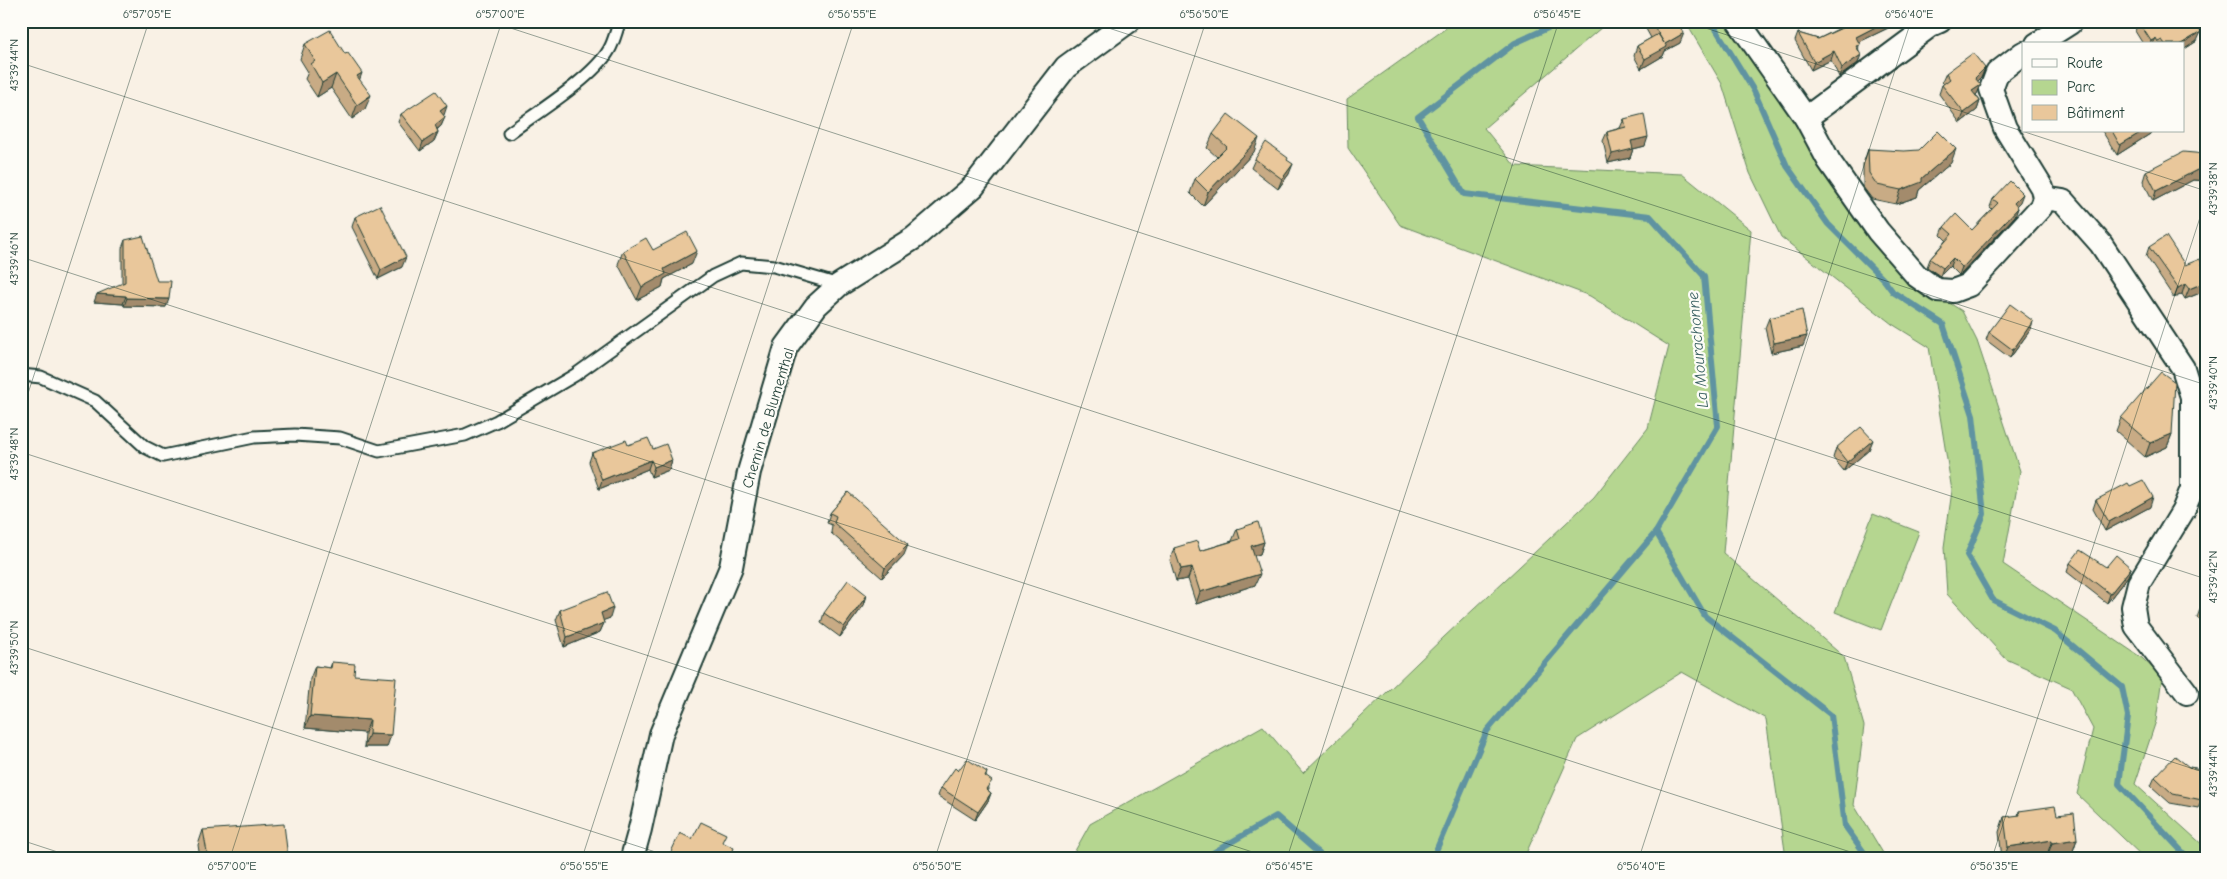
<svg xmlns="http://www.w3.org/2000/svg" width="2227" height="879" font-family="'Comic Neue',sans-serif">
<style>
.green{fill:#b5d690;stroke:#6a8a62}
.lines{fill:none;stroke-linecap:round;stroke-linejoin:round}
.stream{stroke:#5f93a1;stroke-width:6}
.service-casing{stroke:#1f3d34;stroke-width:15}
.minor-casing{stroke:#1f3d34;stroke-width:26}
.service{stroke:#fdfcf7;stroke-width:11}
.minor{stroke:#fdfcf7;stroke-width:22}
.wall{fill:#c8ab85;stroke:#1f3d34}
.shaded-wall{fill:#a38b6c;stroke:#1f3d34}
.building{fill:#e9c79b;stroke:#1f3d34}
.ticks{fill:none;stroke:#1f3d34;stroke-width:1;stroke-opacity:0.45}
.labels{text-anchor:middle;stroke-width:4.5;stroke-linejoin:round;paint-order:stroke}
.street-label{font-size:15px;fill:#1f3d34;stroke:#fdfcf7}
.water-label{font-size:16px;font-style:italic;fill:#3a6162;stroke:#fdfcf7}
.neatline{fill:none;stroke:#1f3d34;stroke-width:2}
.ticks-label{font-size:12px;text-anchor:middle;fill:#1f3d34}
</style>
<rect width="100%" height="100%" fill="#f9f1e5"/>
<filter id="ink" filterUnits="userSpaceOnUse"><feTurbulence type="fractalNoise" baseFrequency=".02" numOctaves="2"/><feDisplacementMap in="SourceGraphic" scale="10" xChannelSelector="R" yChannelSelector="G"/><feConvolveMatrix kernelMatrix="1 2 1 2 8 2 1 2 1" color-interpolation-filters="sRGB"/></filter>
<g filter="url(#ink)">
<g class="green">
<polygon points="1456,21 1609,21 1484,128 1515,166 1682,174 1751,230 1723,553 1844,657 1864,726 1854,805 1886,858 1786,858 1766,719 1682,672 1577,739 1524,858 1071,858 1090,824 1263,726 1303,773 1444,637 1594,497 1648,428 1669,346 1590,296 1400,225 1348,148 1347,99"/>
<polygon points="1685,21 1725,21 1921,290 1951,304 1962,311 1977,341 2020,471 2003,564 2142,658 2162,677 2156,721 2135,784 2206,848 2206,858 2144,858 2077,794 2093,729 2071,688 2006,659 1947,594 1944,547 1952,491 1929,347 1892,324 1781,237 1750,173 1722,84"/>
<polygon points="1873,514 1919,532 1881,630 1835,612"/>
</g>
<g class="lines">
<g class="stream">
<polyline points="1711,21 1754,91 1787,166 1828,224 1884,280 1893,292 1943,324 1973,415 1984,514 1967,555 1993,600 2055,631 2122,687 2128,716 2119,784 2188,858"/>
<polyline points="1656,532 1705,616 1831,715 1845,826 1868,858"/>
<polyline points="1204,858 1276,816 1324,858"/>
<polyline points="1424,858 1435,853 1487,731 1656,532 1718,426 1704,276 1650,216 1464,194 1418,117 1515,43 1563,21"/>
</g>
<defs>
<g id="service">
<path d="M509,133C536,113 593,78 609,50C614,42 616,31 620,21"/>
<polyline points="21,375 41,377 95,401 145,447 163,456 254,437 295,435 340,438 379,451 465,435 497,421 575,375 713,276 741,263 774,266 839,285"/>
</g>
<g id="minor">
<polyline points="1738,21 1806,118 1829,161 1878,231 1917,276 1937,290 1953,291 1969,285 2041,207 2044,198 2042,188 2005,128 1991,89 1997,73 2023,53"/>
<polyline points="2037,44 2070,23"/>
<polyline points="1806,118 1931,25 1940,21"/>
<polyline points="2044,198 2063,201 2101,244 2183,368 2192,397 2192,489 2183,511 2139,583 2133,607 2136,626 2187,693"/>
<polyline points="632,858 640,829 661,734 731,567 749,472 786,347 816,306 839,285 914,238 973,187 1066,67 1129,21"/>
</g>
</defs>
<use href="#service" class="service-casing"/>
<use href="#minor" class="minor-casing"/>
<use href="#service" class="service"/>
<use href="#minor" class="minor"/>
</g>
<g class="wall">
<polygon points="1649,21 1682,21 1680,25 1679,26 1680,43 1665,51 1663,56 1641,69 1634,56 1637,46 1651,38 1646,29"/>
<polygon points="1841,21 1891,21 1888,28 1859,42 1858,63 1839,77 1831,60 1811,70 1795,41 1798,33 1818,39 1840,28 1839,26"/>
<polygon points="2139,21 2197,41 2183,50 2183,44 2143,44 2135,31"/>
<polygon points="305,44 359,80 365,109 352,119 331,88 317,97 305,79 308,72 300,59"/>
<polygon points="1985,68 1981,78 1978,81 1977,94 1976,95 1980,101 1977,110 1960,123 1939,94 1942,85 1944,84 1942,82 1946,73"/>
<polygon points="401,114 444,115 443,115 445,117 441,126 437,130 438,132 434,141 420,151 398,122"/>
<polygon points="1624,119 1645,146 1633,149 1630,158 1608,163 1603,141 1607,132 1620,128"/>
<polygon points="2102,131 2151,131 2150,134 2117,155"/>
<polygon points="1213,134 1254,152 1203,206 1190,193 1195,179 1217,157 1207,148"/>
<polygon points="1868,149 1951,163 1919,190 1917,197 1896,204 1872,199 1863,187 1863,164"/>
<polygon points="1255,159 1287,160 1289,174 1278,189 1251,168"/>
<polygon points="2146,171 2206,181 2193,180 2153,201 2143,181"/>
<polygon points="1993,199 2020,202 2016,206 2018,208 2015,216 1961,274 1959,275 1950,266 1940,276 1927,267 1930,259 1946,240 1941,235 1944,227 1972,230 1992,209 1990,207"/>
<polygon points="355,217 402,267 378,279 352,227"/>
<polygon points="125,240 166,307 124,306 123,304 94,302 122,284 122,248"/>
<polygon points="2149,247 2185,265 2205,291 2185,299 2182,294 2174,298 2146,256"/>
<polygon points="653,250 692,264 664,279 662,287 637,300 618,264 623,251"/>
<polygon points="1769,318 1803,346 1771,353 1765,328"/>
<polygon points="2033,321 2031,329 2010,358 1986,340 1989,332"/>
<polygon points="2206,347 2206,362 2202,356"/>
<polygon points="2121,418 2172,434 2167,447 2145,457 2116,431"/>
<polygon points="628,445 653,449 672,460 669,470 651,477 648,469 599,489 589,462 592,453"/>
<polygon points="1836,448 1869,450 1844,471 1833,458"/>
<polygon points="2130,486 2150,507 2105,531 2093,509 2096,500"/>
<polygon points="848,492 904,555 882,578 831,533 832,525 827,523 830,513"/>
<polygon points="1237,529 1264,542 1260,554 1254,556 1255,585 1196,604 1188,579 1176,581 1170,560 1174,548 1200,551 1232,541"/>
<polygon points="2070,563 2106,567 2131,568 2128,576 2107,603 2067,572"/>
<polygon points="867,595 864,605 840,637 821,623 824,613"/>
<polygon points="2206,602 2206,625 2197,618 2200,609"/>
<polygon points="560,610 610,618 603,620 604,623 600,632 564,647 556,620"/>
<polygon points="332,662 354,675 387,747 364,747 365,733 305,728 310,679 315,666 330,668"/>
<polygon points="2189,767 2206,770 2206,805 2200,804 2198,808 2170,803 2151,786 2155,777"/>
<polygon points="958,771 987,772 986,776 988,789 988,790 991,793 988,801 975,820 938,796 941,788"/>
<polygon points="2019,811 2057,815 2077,839 2072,854 2047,857 2047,855 2026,858 2002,858 1999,832 2004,817 2018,816"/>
<polygon points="203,830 288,858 200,858 198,845"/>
<polygon points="692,839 723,843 730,858 669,858 670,854"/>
</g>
<g class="shaded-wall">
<polygon points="1675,21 1682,21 1680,25 1672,30"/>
<polygon points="1887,21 1891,21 1888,28 1853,45 1856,37"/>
<polygon points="2201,32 2197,41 2183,50 2183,44 2181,44"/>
<polygon points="1684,33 1680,43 1665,51 1663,56 1641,69 1645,59 1665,44"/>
<polygon points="2156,38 2153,44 2150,44 2151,41"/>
<polygon points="1834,51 1831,60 1811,70 1814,62"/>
<polygon points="1861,55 1858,63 1839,77 1842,68"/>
<polygon points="1985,68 1981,78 1972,87 1975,78"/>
<polygon points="362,73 357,87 357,76"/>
<polygon points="336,74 331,88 317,97 322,83"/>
<polygon points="1981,85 1977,94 1969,100 1972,91"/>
<polygon points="371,95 365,109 352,119 357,105"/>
<polygon points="1980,101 1977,110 1960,123 1964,113"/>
<polygon points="447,106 444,115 437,120 440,111"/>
<polygon points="445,117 441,126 431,134 435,125"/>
<polygon points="2143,131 2151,131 2150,134 2117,155 2120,145"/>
<polygon points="438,132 434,141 420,151 423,142"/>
<polygon points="1648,137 1645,146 1633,149 1630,158 1608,163 1612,154 1631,141"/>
<polygon points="1259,138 1254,152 1203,206 1208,192"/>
<polygon points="1956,149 1951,163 1919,190 1917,197 1896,204 1901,190 1922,178"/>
<polygon points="1293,164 1289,174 1278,189 1282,179"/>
<polygon points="2197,170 2206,171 2206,181 2193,180 2153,201 2156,191"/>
<polygon points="2023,194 2020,202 2011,211 2014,203"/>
<polygon points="2018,208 2015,216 1961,274 1959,275 1962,267"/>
<polygon points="697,251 692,264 664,279 662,287 637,300 642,287 664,269"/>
<polygon points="406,257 402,267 378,279 381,270"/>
<polygon points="1953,258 1950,266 1940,276 1943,268"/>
<polygon points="2206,282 2205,291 2185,299 2189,289"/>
<polygon points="2185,284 2182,294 2174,298 2178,288"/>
<polygon points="97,294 126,296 123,304 94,302"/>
<polygon points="127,298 169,299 166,307 124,306"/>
<polygon points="2033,321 2031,329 2010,358 2013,350"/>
<polygon points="1807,336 1803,346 1771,353 1774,343"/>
<polygon points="2172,434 2167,447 2145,457 2150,443"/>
<polygon points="1873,440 1869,450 1844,471 1847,462"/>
<polygon points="651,460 648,469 599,489 602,480"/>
<polygon points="672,460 669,470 651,477 654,467"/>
<polygon points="2153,497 2150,507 2105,531 2109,522"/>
<polygon points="1264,542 1260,554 1246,558 1251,546"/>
<polygon points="908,545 904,555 882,578 885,568"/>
<polygon points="1192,567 1188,579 1176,581 1181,569"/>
<polygon points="2131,568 2128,576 2107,603 2110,594"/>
<polygon points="1260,574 1255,585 1196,604 1200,592"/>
<polygon points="867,595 864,605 840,637 844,627"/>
<polygon points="613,608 610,618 597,623 601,613"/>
<polygon points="604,623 600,632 564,647 567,637"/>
<polygon points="310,716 370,720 365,733 305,728"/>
<polygon points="369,734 391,735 387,747 364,747"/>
<polygon points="991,793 988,801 975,820 978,812"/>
<polygon points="2077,839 2072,854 2047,857 2052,843"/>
<polygon points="2052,840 2047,855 2026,858 2004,858 2008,847"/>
</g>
<g class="building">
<polygon points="1651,21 1676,21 1684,33 1665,44 1667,47 1645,59 1637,46 1658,34 1664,43"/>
<polygon points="1844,21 1887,21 1856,37 1860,45 1856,46 1861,55 1842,68 1834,51 1814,62 1798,33 1818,39 1846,26"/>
<polygon points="2138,21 2194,21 2201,32 2181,44 2165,44 2162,40 2158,42 2156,38 2151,41"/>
<polygon points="330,30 345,54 348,53 362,73 357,76 371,95 357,105 336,74 322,83 311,64 315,61 305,44"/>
<polygon points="1973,53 1985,68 1975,78 1981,85 1972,91 1980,101 1964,113 1942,85 1950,79 1946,73"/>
<polygon points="436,91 447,106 440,111 445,117 435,125 438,132 423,142 401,114"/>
<polygon points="1228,114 1259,138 1208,192 1195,179 1227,147 1213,134"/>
<polygon points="1644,114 1648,137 1631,141 1633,149 1612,154 1607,132 1626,127 1624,119"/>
<polygon points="1938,131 1956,149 1922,178 1922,182 1901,190 1877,185 1869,173 1868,149 1904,151 1919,150"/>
<polygon points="2112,131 2143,131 2120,145"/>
<polygon points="1266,142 1288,158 1287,160 1293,164 1282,179 1255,159"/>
<polygon points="2183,152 2206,154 2206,171 2197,170 2156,191 2146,171"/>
<polygon points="2010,181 2023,194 2014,203 2018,208 1964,266 1962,267 1953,258 1943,268 1930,259 1952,234 1944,227 1956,214 1972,230 1998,203 1993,199"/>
<polygon points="380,205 406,257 381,270 355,217"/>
<polygon points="687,232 697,251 664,269 666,274 642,287 623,251 646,238 653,250"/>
<polygon points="143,236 157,281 171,281 169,299 127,298 126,296 97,294 125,282 125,240"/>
<polygon points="2166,236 2185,265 2200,259 2206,274 2206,282 2189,289 2185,284 2178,288 2149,247"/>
<polygon points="2010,304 2033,321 2013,350 1989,332"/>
<polygon points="1802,310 1807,336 1774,343 1769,318"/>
<polygon points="2161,372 2175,382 2172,434 2150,443 2121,418"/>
<polygon points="1861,427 1873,440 1847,462 1836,448"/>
<polygon points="648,438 653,449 666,444 672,460 654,467 651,460 602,480 592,453 626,440 628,445"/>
<polygon points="2143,480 2153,497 2109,522 2096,500 2128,483 2130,486"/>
<polygon points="848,492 908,545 885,568 834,523 836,516 830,513"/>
<polygon points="1258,522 1264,542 1251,546 1260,574 1200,592 1192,567 1181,569 1174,548 1197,541 1200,551 1240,539 1237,529"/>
<polygon points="2080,550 2106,567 2116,555 2131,568 2110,594 2070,563"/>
<polygon points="848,580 867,595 844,627 824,613"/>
<polygon points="607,592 613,608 601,613 604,623 567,637 560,610"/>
<polygon points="2206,602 2206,613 2200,609"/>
<polygon points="332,662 355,664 354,675 396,678 391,735 369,734 370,720 310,716 315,666 331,668"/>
<polygon points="2175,756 2189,767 2206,770 2206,796 2202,796 2202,800 2173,794 2155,777"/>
<polygon points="967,759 987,772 985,776 992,781 986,789 991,793 978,812 941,788 955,768 958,771"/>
<polygon points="2055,806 2057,815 2074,813 2077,839 2052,843 2052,840 2008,847 2004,817 2020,815 2019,811"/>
<polygon points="701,822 726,834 722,842 734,848 730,858 678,858 670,854 680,833 692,839"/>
<polygon points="284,824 288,858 208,858 203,830"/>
</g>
</g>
<path class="ticks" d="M489,21L2206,579M1087,21L2206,385M1684,21L2206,191M21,63L2206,773M21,257L1869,858M21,415L149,21M21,452L1271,858M21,646L674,858M21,840L76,858M230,858L502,21M582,858L854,21M935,858L1206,21M1287,858L1559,21M1639,858L1911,21M1992,858L2206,199"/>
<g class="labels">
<g class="street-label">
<text transform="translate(768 418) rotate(-73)" y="5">Chemin de Blumenthal</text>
</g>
<g class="water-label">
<text transform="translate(1697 350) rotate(-95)" y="6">La Mourachonne</text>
</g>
</g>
<rect width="2227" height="879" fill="none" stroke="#fdfcf7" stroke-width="55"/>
<rect x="2022" y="42" width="162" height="90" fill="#fdfcf7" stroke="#a4b0a9"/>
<rect x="2032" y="59" width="25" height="8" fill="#fdfcf7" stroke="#a4b0a9"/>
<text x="2067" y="68" font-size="15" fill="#1f3d34">Route</text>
<rect x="2032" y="80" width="25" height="15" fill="#b5d690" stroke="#a4b0a9"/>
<text x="2067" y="92" font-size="15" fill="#1f3d34">Parc</text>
<rect x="2032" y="105" width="25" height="15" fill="#e9c79b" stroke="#a4b0a9"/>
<text x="2067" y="118" font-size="15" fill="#1f3d34">Bâtiment</text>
<rect x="28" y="28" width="2172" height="824" class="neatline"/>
<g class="ticks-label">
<text x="147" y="18">6°57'05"E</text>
<text x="500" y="18">6°57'00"E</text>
<text x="852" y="18">6°56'55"E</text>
<text x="1204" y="18">6°56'50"E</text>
<text x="1557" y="18">6°56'45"E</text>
<text x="1909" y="18">6°56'40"E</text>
<text transform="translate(14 65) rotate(-90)" y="4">43°39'44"N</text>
<text transform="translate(2213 189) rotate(-90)" y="4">43°39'38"N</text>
<text transform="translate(14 259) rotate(-90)" y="4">43°39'46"N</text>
<text transform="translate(2213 383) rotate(-90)" y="4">43°39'40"N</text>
<text transform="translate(14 454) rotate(-90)" y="4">43°39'48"N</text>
<text transform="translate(2213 577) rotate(-90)" y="4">43°39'42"N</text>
<text transform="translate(14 648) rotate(-90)" y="4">43°39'50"N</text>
<text transform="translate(2213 771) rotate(-90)" y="4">43°39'44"N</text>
<text x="232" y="870">6°57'00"E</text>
<text x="584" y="870">6°56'55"E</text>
<text x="937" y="870">6°56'50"E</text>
<text x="1289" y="870">6°56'45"E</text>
<text x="1641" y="870">6°56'40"E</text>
<text x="1994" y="870">6°56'35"E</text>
</g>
</svg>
